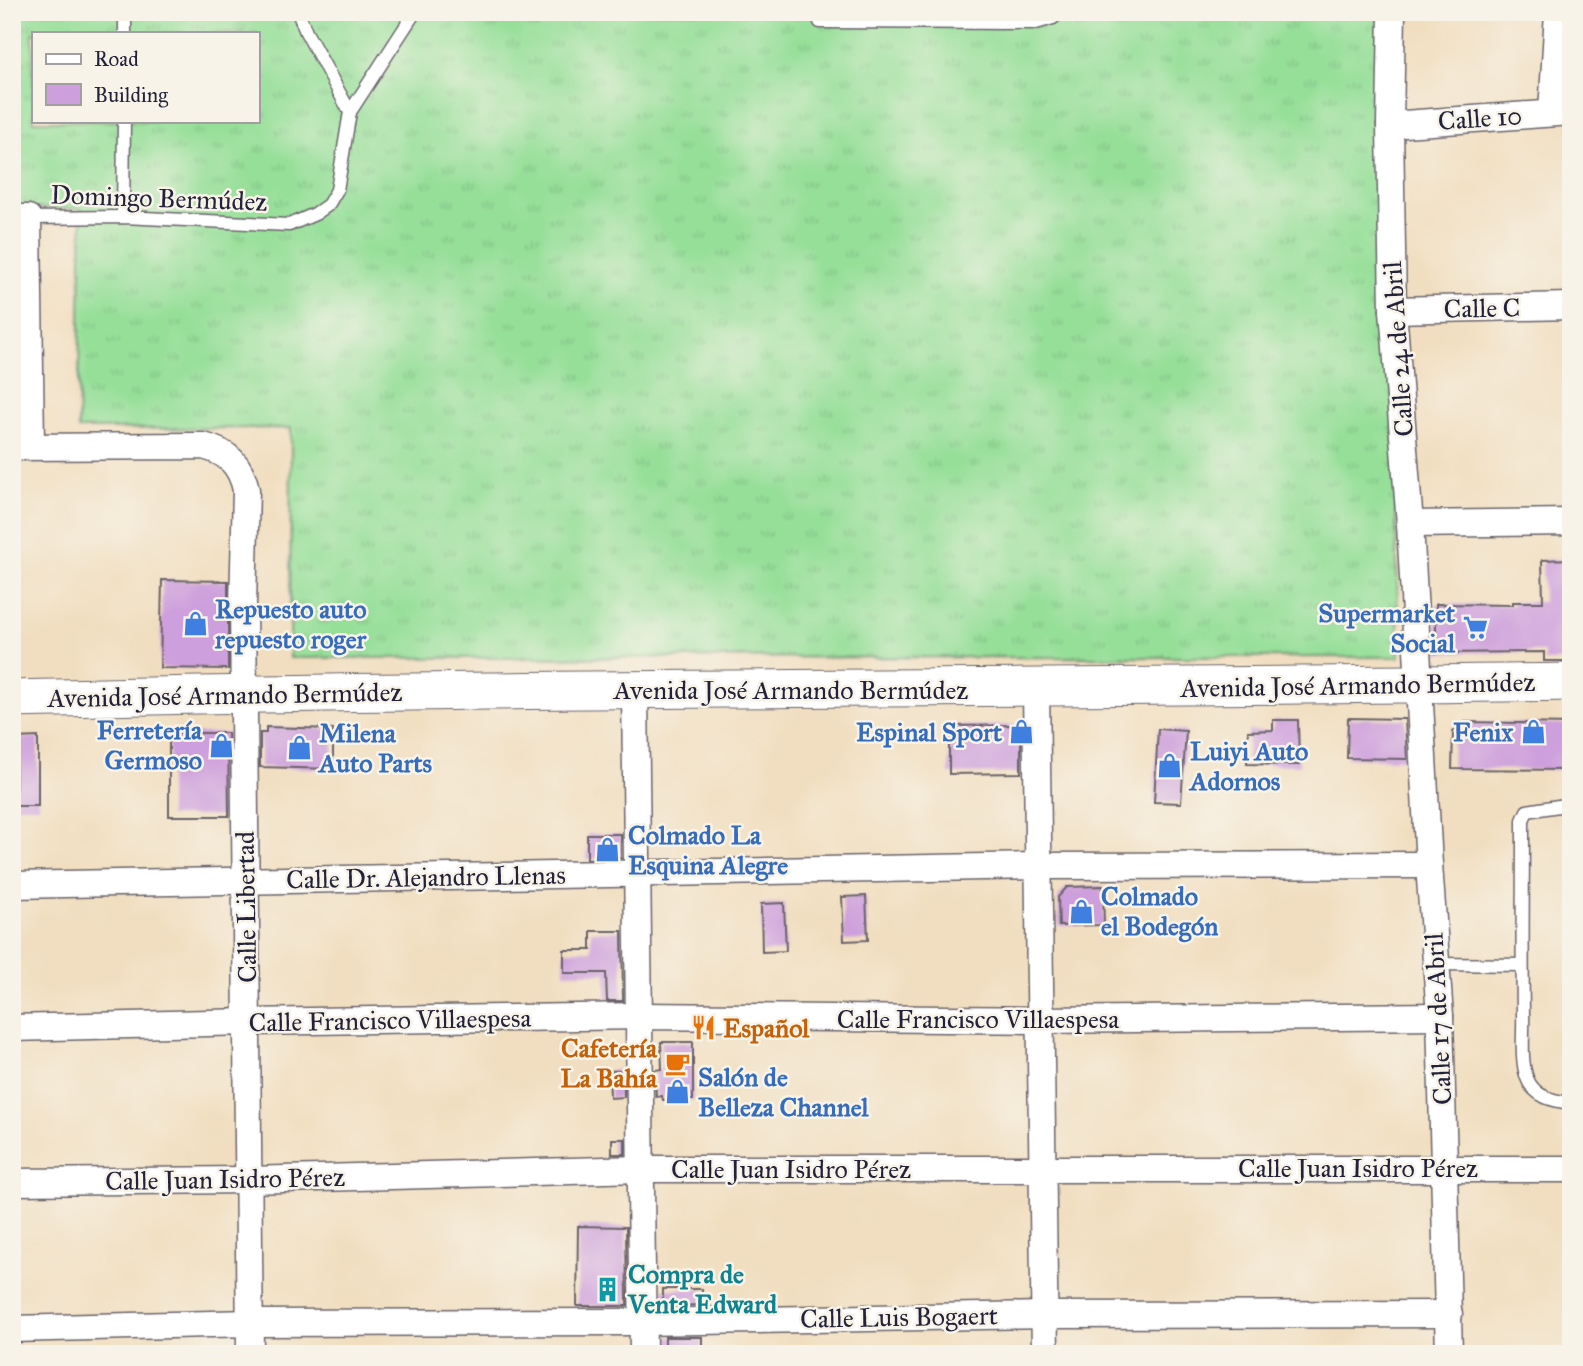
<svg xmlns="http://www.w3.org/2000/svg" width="1583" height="1366" font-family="'IM FELL Great Primer',serif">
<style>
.grass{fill:url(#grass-tufts);stroke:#5c806a;stroke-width:2;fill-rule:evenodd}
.building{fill:#cd9fdc}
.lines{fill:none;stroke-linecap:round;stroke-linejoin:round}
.lane-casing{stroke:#6a646a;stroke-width:15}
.street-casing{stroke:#6a646a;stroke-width:29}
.secondary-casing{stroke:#6a646a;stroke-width:39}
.lane{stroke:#fff;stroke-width:12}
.street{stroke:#fff;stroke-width:26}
.secondary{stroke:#fff;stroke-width:37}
.labels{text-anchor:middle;stroke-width:5;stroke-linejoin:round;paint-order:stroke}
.street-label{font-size:26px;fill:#22223b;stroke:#f7f3e8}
.shop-label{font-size:26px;font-weight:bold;fill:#366cbe;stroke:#f7f3e8;text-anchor:start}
.food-label{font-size:26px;font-weight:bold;fill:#c56008;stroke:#f7f3e8;text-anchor:start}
.culture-label{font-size:26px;font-weight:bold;fill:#0d838f;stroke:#f7f3e8;text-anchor:start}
</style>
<defs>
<pattern id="grass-tufts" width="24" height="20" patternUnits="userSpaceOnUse" patternTransform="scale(1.75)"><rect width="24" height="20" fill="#96df99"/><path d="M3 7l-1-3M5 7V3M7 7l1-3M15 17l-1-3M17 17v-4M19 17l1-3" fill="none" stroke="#81bf85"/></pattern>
</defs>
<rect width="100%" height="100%" fill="#f7f3e8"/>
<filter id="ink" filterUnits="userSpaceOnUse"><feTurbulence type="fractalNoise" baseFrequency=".0143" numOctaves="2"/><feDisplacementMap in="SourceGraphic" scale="14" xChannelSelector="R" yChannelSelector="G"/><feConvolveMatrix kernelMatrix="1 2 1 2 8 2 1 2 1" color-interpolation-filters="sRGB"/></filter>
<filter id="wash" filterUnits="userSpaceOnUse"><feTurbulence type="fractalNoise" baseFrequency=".00686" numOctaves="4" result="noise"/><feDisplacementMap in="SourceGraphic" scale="28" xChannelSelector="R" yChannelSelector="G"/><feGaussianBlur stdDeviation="1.57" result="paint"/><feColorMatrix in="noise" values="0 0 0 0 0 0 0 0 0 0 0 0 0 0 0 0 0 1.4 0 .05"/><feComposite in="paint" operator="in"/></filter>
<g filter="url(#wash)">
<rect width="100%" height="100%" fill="#f1dec0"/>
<path class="grass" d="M12,12H1385L1399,657L290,658L291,428L78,429L82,209L12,208ZM33,33H257V121H33Z"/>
<g id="blocks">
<g class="building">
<polygon points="1571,559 1571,661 1544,661 1544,652 1436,653 1436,604 1513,605 1513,602 1543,602 1542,560"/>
<polygon points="162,580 228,581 228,669 160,668"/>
<polygon points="1348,718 1405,719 1407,759 1347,758"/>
<polygon points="1273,720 1298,720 1299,765 1247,764 1248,731 1273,730"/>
<polygon points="1465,722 1571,724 1571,770 1452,769 1453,732"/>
<polygon points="1021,725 1021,773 949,774 949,726"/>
<polygon points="266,727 333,729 333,769 260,767 260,733 266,733"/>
<polygon points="1158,729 1186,731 1181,803 1154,802"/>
<polygon points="169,733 228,733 229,816 169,816"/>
<polygon points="38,737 38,806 16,806 15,738"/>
<polygon points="587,834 621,834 621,858 587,859"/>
<polygon points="1103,886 1104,925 1059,926 1058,897 1067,887"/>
<polygon points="866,896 868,940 844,941 842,897"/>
<polygon points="784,903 786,951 762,952 761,904"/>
<polygon points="591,931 622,931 623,1001 607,1001 606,973 564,973 564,950 591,950"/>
<polygon points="661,1042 693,1042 693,1100 663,1100 662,1096 656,1097 655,1070 662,1069"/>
<polygon points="624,1070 624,1097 610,1098 609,1071"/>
<rect x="612" y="1139" width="13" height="15"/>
<polygon points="578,1226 626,1227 627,1306 577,1306"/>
<polygon points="663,1289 702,1289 702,1305 663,1306"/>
<rect x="665" y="1337" width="37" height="17"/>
</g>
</g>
</g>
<g filter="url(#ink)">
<use href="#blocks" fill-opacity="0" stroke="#6a646a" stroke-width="2"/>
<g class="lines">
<defs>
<g id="lane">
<polyline points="820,22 1036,23 1053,18 1060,12"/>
<polyline points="125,33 125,12"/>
<polyline points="350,112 415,12"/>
<polyline points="123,217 124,121"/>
<polyline points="28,218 123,217 289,225 315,214 328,205 337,190 350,112 306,32 298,12"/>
<path d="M1571,804L1527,811L1523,820C1523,885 1522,949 1523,1014C1524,1033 1520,1059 1527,1078C1534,1097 1553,1101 1571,1103"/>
<polyline points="1436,964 1522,965"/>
</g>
<g id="street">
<polyline points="1392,12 1390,125 1393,310 1410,524 1429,865 1440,1016 1449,1354"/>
<polyline points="1552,113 1558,12"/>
<polyline points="1390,125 1571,112"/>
<polyline points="12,218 28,218 31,446"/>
<polyline points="1393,310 1571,306"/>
<path d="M12,447L203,446C228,452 241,465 246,490L243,604L250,1354"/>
<polyline points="1410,524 1571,522"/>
<polyline points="1036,689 1045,1354"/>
<polyline points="635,691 643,1354"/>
<polyline points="12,885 1039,866 1429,865"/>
<polyline points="12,1028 248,1022 640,1016 1041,1020 1440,1016"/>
<polyline points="12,1182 248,1180 640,1169 1571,1169"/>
<polyline points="12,1329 251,1323 642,1322 1045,1315 1449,1314"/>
</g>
<path id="secondary" d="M12,699C532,686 1051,690 1571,682"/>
</defs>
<use href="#lane" class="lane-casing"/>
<use href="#street" class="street-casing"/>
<use href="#secondary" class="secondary-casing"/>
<use href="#lane" class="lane"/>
<use href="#street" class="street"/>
<use href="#secondary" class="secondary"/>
</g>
</g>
<defs>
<symbol id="shop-bare" viewBox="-9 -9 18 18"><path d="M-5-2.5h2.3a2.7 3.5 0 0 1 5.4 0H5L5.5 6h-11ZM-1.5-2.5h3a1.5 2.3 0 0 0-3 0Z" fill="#3f7fe0" stroke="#f7f3e8" stroke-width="2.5" paint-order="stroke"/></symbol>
<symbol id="supermarket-bare" viewBox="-9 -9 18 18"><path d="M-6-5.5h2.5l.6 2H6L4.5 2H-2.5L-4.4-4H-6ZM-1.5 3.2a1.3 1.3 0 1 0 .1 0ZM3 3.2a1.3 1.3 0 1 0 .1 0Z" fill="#3f7fe0" stroke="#f7f3e8" stroke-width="2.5" paint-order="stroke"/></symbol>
<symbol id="restaurant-bare" viewBox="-9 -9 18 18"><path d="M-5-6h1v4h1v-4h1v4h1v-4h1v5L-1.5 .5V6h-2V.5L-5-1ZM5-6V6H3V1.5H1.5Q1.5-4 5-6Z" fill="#e8710a" stroke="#f7f3e8" stroke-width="2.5" paint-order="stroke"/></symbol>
<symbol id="cafe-bare" viewBox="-9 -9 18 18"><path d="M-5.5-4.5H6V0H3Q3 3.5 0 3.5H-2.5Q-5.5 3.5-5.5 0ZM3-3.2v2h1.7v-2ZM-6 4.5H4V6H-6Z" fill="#e8710a" stroke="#f7f3e8" stroke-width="2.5" paint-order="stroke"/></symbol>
<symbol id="building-bare" viewBox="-9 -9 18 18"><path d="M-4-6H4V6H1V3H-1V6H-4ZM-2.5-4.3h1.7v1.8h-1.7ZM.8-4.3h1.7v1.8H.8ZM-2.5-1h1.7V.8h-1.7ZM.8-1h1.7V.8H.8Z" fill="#0f9aa8" stroke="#f7f3e8" stroke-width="2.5" paint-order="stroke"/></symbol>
</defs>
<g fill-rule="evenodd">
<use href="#shop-bare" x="178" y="606" width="35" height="35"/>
<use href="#supermarket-bare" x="1458" y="610" width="35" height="35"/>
<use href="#shop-bare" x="1004" y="714" width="35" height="35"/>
<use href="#shop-bare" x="1516" y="714" width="35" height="35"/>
<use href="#shop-bare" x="204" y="728" width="35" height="35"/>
<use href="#shop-bare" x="282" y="730" width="35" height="35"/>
<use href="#shop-bare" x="1152" y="748" width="35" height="35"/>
<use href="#shop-bare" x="590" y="832" width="35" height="35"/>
<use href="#shop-bare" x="1064" y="894" width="35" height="35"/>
<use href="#restaurant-bare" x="686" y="1010" width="35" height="35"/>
<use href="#cafe-bare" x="660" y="1046" width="35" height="35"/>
<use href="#shop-bare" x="660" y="1074" width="35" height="35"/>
<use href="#building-bare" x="590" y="1272" width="35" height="35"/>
</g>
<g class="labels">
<g class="street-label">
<text transform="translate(1480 118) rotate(-4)" y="9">Calle 10</text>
<text transform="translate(159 198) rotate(2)" y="9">Domingo Bermúdez</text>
<text transform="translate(1482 308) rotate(-1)" y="9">Calle C</text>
<text transform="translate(1398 349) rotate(-94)" y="9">Calle 24 de Abril</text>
<text transform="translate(1358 685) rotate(-1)" y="9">Avenida José Armando Bermúdez</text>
<text x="791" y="699">Avenida José Armando Bermúdez</text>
<text transform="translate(225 695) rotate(-1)" y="9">Avenida José Armando Bermúdez</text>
<text transform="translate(426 877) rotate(-1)" y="9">Calle Dr. Alejandro Llenas</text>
<text transform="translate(246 907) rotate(-91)" y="9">Calle Libertad</text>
<text x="978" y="1028">Calle Francisco Villaespesa</text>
<text transform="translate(1438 1019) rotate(-93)" y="9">Calle 17 de Abril</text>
<text transform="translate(390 1020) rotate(-1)" y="9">Calle Francisco Villaespesa</text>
<text x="1358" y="1177">Calle Juan Isidro Pérez</text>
<text x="791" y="1178">Calle Juan Isidro Pérez</text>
<text transform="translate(225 1179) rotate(-1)" y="9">Calle Juan Isidro Pérez</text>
<text transform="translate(899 1317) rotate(-1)" y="9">Calle Luis Bogaert</text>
</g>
<g class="shop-label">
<text x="215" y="618">Repuesto auto<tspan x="215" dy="30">repuesto roger</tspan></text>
<text x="1455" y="622" text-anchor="end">Supermarket<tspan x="1455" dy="30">Social</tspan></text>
<text x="202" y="739" text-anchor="end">Ferretería<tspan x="202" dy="30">Germoso</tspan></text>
<text x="1002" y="741" text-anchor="end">Espinal Sport</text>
<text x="1513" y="741" text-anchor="end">Fenix</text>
<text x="319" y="742">Milena<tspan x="319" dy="30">Auto Parts</tspan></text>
<text x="1190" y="760">Luiyi Auto<tspan x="1190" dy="30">Adornos</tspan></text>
<text x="628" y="844">Colmado La<tspan x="628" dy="30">Esquina Alegre</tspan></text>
<text x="1101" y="905">Colmado<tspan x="1101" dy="30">el Bodegón</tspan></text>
<text x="698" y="1086">Salón de<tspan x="698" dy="30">Belleza Channel</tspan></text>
</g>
<g class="food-label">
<text x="723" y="1037">Español</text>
<text x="657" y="1057" text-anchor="end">Cafetería<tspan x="657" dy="30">La Bahía</tspan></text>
</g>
<g class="culture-label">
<text x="628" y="1283">Compra de<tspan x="628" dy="30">Venta Edward</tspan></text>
</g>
</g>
<rect width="1583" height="1366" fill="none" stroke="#f7f3e8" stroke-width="42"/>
<rect x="32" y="32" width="228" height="91" fill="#f7f3e8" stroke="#a29fa3" stroke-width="2"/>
<rect x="46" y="54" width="35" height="10" fill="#ffffff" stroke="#a29fa3" stroke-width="2"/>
<text x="94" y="66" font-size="21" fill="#22223b">Road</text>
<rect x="46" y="84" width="35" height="21" fill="#cd9fdc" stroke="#a29fa3" stroke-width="2"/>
<text x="94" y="102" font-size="21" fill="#22223b">Building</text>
</svg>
